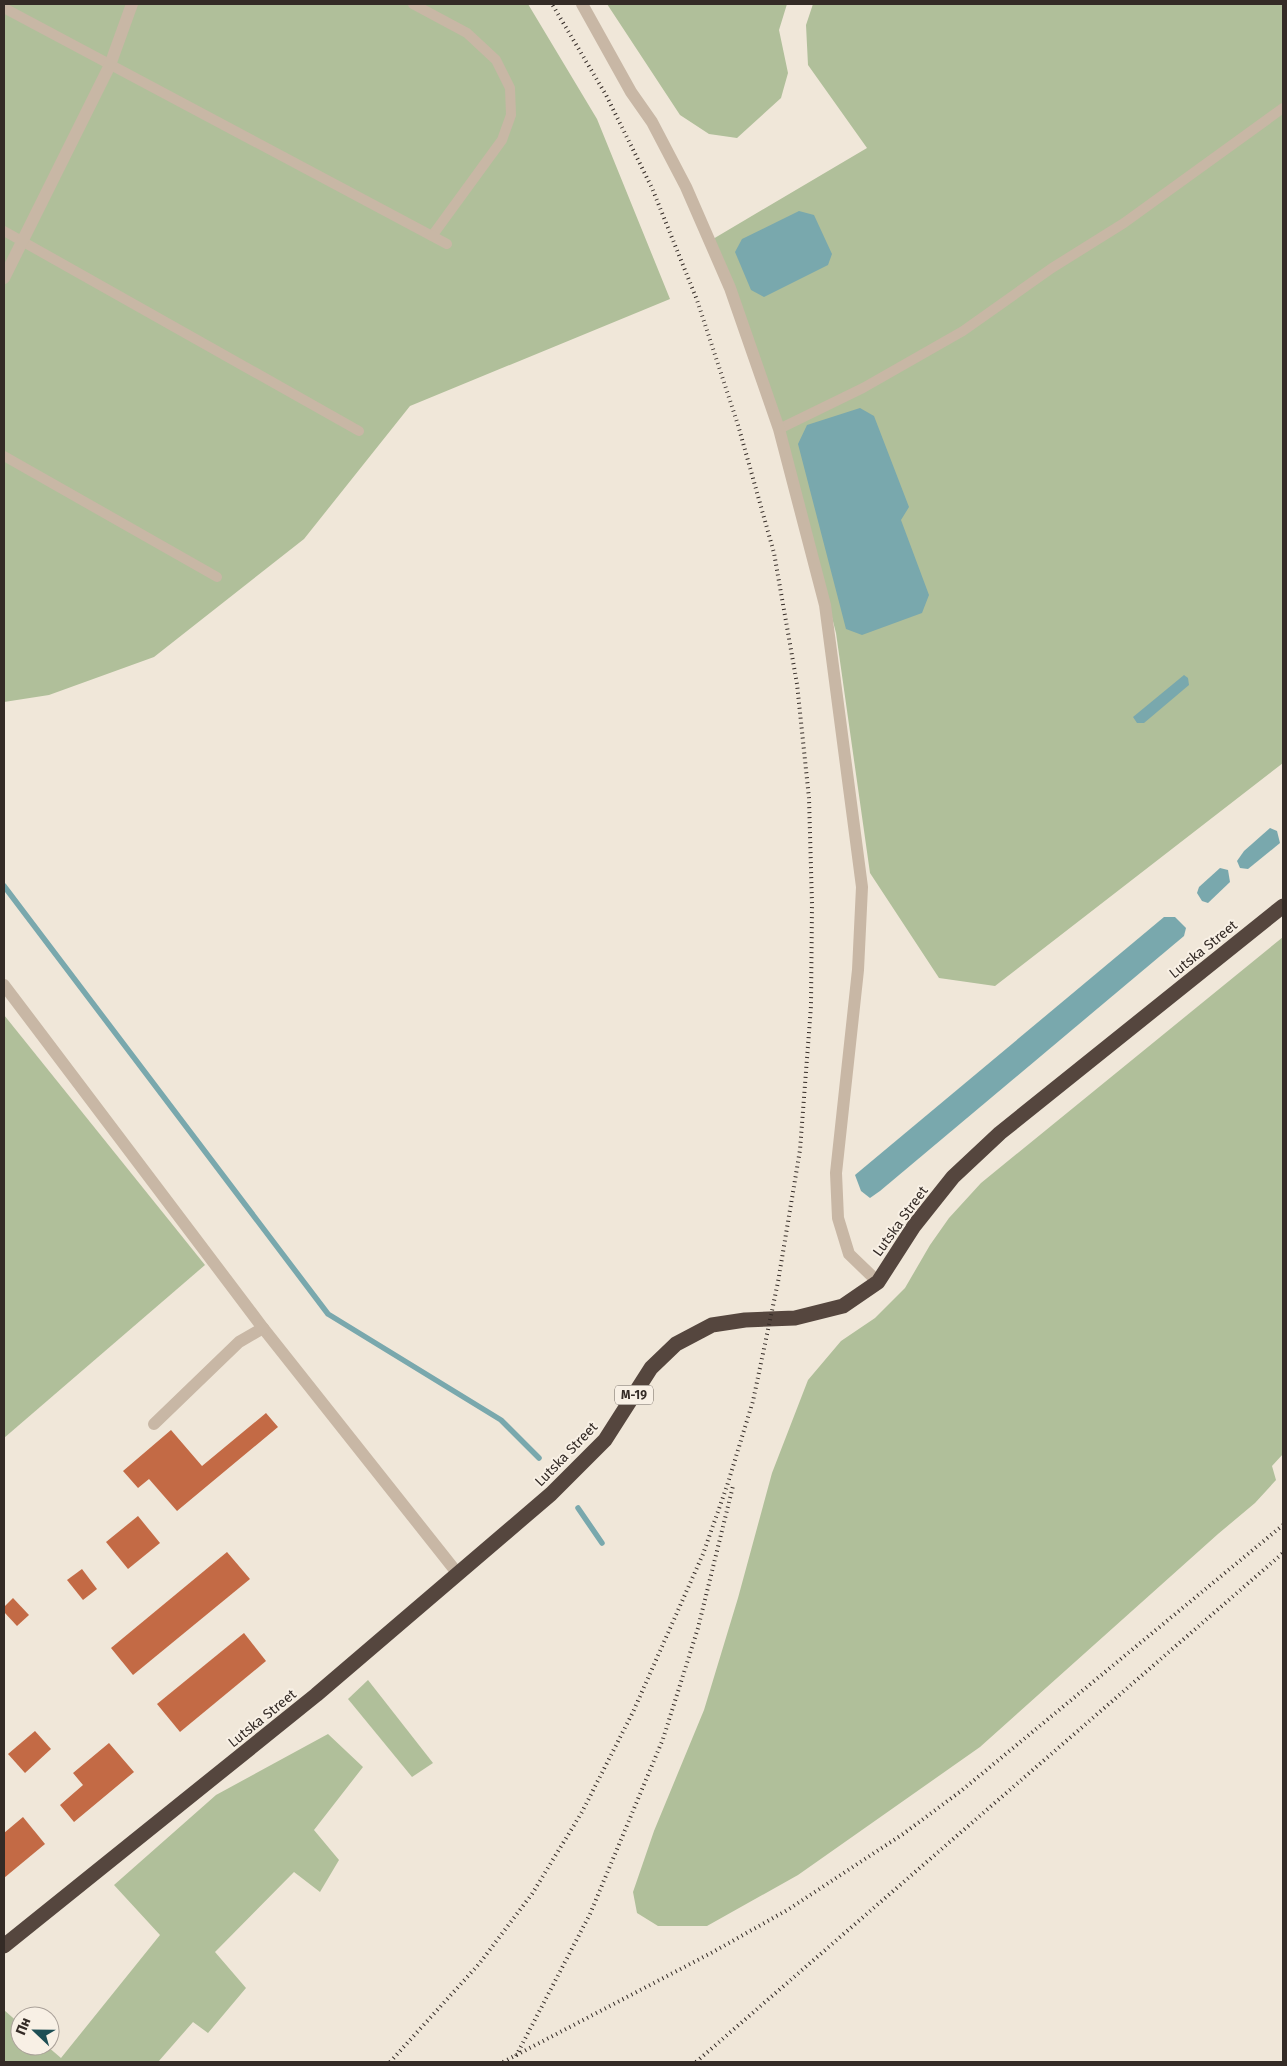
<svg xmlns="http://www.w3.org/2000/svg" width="1287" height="2066" font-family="'Fira Sans',sans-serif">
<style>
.green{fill:#b0bf9a}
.water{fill:#79a8ad}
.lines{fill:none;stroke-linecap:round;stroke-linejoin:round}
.stream{stroke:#79a8ad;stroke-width:5.5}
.building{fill:#c36a45}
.lane{stroke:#c8b7a5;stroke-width:10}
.street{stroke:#c8b7a5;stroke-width:12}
.highway{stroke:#55463e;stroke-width:15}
.rail{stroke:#342b26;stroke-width:4;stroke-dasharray:1 4;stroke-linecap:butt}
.labels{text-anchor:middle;stroke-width:4;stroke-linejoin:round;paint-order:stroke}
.shield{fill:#f8f0e5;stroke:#6f665f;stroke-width:1}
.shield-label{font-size:12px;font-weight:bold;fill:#342b26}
.street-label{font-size:14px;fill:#342b26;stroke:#f8f0e5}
</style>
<rect width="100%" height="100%" fill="#f0e7d9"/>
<g class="green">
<polygon points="4,4 528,4 597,119 670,299 410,406 304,539 154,657 49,695 4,702"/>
<polygon points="607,4 787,4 779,30 788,73 781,98 737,138 709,134 680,115"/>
<polygon points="813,4 1283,4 1283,763 995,986 939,978 870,873 836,633 785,434 713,239 867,148 808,65 806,25"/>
<polygon points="1283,937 1283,1454 1272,1466 1276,1480 1255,1503 1218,1534 980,1747 798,1875 707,1926 658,1926 637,1913 633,1892 654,1831 704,1710 738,1598 772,1473 808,1380 841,1341 875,1318 905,1288 930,1245 949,1218 981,1183"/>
<polygon points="4,1015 205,1265 4,1438"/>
<polygon points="368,1680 433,1763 412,1777 348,1699"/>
<polygon points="328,1734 363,1767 314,1830 339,1860 320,1892 294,1872 215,1952 246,1988 208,2033 193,2022 158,2062 4,2062 4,2010 20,2024 20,2046 47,2046 61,2058 160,1935 114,1885 216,1795"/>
</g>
<g class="water">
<polygon points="799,211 814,215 832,254 828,265 764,297 751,290 735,252 742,239"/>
<polygon points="860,408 874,416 909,507 901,520 929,595 922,613 862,635 846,629 798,444 807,425"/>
<polygon points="1184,675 1188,678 1189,685 1144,723 1137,723 1133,717"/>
<polygon points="1270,828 1277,831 1280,843 1248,869 1240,868 1237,861 1244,851"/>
<polygon points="1220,868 1228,870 1230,882 1208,903 1202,901 1197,893 1199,887"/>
<polygon points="1164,917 1175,917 1186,928 1184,936 880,1191 870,1198 861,1191 855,1175"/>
</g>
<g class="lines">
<g class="stream">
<polyline points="4,886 328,1314 501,1420 539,1458"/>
<polyline points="578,1508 602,1543"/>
</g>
</g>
<g class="building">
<polygon points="266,1413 278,1427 177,1511 149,1479 138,1488 123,1471 171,1430 202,1466"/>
<polygon points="138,1516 160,1543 128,1569 106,1542"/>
<polygon points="227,1552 250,1579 133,1675 111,1648"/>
<polygon points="82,1569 97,1589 83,1600 67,1580"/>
<polygon points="13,1598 29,1615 17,1626 4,1612 4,1607"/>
<polygon points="244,1633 266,1661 180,1732 157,1704"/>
<polygon points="35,1731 51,1749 25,1773 8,1754"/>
<polygon points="109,1743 134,1772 74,1822 60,1805 83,1785 73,1773"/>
<polygon points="23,1817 45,1844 4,1878 4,1833"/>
</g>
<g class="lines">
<g class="lane">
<polyline points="413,4 467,33 496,60 510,88 511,115 502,140 432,236"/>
<polyline points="4,8 447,244"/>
<polyline points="4,231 359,431"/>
<polyline points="779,429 863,388 963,331 1052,268 1124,223 1283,108"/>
<polyline points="4,456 217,577"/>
</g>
<g class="street">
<polyline points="582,4 631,92 652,122 686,187 730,288 779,429 825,605 862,887 858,970 836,1173 838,1218 849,1254 878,1282"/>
<polyline points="4,278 110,65 132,4"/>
<polyline points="4,985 263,1328 458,1574"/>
<polyline points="154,1424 239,1342 263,1328"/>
</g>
<polyline class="highway" points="4,1946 316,1695 551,1494 605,1440 651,1368 676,1344 712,1325 745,1320 795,1318 843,1306 878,1282 914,1226 953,1177 1000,1133 1283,906"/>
<g class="rail">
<polyline points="516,2056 590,1914 663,1739 698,1628 733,1486"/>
<polyline points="390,2062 479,1964 532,1894 582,1812 633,1712 703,1554 727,1486 753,1401 778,1282 800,1150 811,1006 812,904 809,798 797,684 774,553 738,425 697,300 652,188 606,95 552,4"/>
<polyline points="503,2062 713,1952 789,1909 903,1834 961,1791 1283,1525"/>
<polyline points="696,2062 1283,1553"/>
</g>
</g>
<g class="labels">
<rect class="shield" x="615" y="1385.5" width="38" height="19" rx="4"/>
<g class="shield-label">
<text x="634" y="1399">М-19</text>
</g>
<g class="street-label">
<text transform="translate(1203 949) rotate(-39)" y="5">Lutska Street</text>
<text transform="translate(900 1221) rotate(-54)" y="5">Lutska Street</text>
<text transform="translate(566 1454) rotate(-46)" y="5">Lutska Street</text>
<text transform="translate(262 1718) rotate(-39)" y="5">Lutska Street</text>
</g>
</g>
<rect width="1287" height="2066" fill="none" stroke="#342b26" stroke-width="10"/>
<g transform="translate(35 2031) rotate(292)"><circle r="24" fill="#f8f0e5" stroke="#aaa199"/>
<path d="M0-4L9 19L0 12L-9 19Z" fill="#1d4e54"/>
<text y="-8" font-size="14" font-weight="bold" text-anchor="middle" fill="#342b26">Пн</text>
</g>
</svg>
